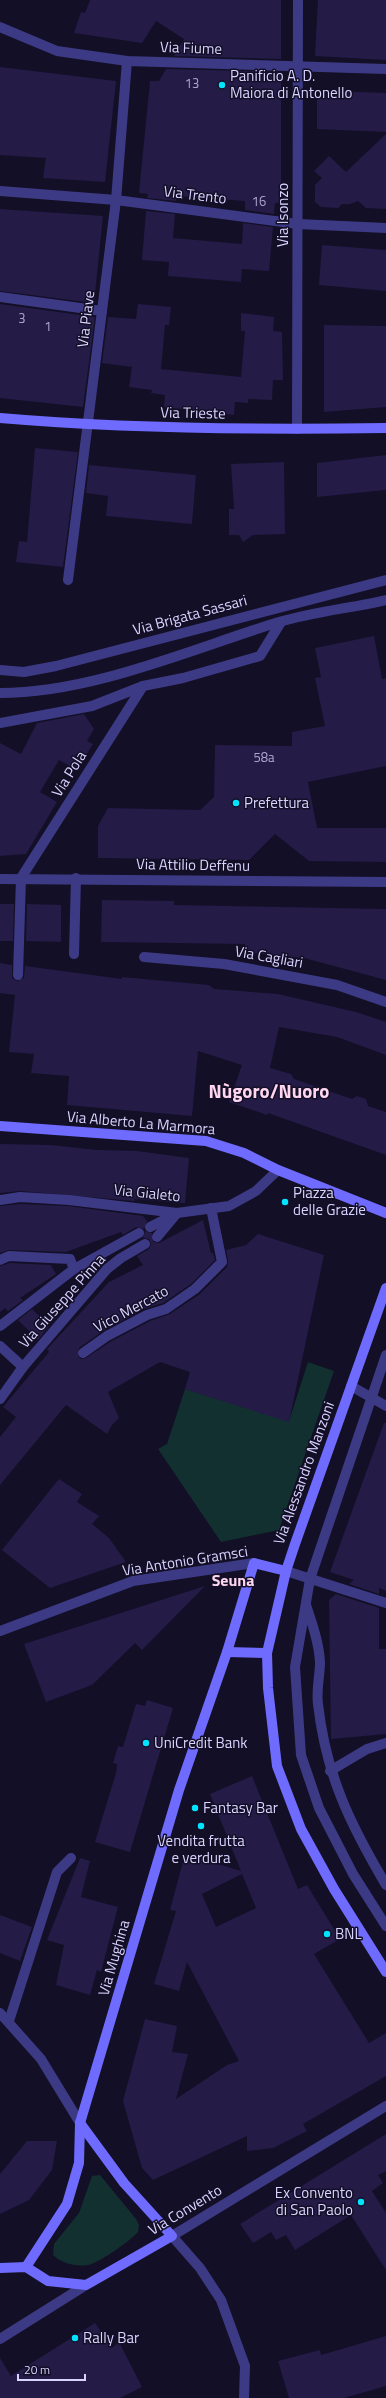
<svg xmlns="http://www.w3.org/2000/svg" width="386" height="2398" font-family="'Titillium Web',sans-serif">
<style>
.green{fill:#12302f}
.building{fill:#241b47;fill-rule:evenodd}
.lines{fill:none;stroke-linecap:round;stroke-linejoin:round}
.street{stroke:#3d3a85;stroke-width:10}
.secondary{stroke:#6f6bff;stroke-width:10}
.poi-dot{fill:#00e5ff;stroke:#130f26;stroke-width:1.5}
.labels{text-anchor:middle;stroke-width:3;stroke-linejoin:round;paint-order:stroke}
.number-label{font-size:13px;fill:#aca6d1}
.street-label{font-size:15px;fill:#d9d4ff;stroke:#130f26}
.poi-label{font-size:15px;fill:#d9d4ff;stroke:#130f26;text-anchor:start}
.neighbourhood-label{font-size:16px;font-weight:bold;fill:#ffd6f0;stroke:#130f26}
.district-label{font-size:19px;font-weight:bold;fill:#ffd6f0;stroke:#130f26}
</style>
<rect width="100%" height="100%" fill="#130f26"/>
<g class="green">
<polygon points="308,1362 334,1371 279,1530 221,1542 158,1449 167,1444 185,1389 289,1421"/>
<path d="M100,2175L136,2219L139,2225L138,2232C130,2241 99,2263 88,2265C76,2267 61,2263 53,2255L54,2244L79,2213L92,2176Z"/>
</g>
<g class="building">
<polygon points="90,0 281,0 281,59 174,56 184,39 156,21 142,43 74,33 81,12 85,13"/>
<polygon points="318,0 386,0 386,60 315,56"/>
<polygon points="0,67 116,81 105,182 43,178 46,158 0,155"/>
<polygon points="166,69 281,72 281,203 275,203 274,214 245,210 245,201 177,196 176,201 147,198 148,194 139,193 150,81 159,81"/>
<polygon points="331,91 386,93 386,132 317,129 317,98 330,98"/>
<polygon points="386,134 386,209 366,208 358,201 350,204 342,204 338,208 321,207 315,202 315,185 322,178 314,171 329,156 346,172"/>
<polygon points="0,209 103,216 94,303 0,291"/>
<polygon points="146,211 175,214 173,238 242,244 243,223 273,227 269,271 242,269 241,282 168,276 169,262 142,260"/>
<polygon points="322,245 386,250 386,291 319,285"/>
<polygon points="0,304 95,317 83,407 0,398"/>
<polygon points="138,304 171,307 169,325 165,325 161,369 241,377 245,331 241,331 241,313 274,317 273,331 282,332 283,380 273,380 272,400 248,399 248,403 235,402 234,415 164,407 165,395 151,393 152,390 129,387 132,367 102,363 108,317 136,319"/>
<polygon points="324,325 386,326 386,407 324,412"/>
<polygon points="35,448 78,452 63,567 16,562 19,541 27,542"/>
<polygon points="386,455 386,490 317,497 317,463"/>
<polygon points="284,462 285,534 253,535 243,542 239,535 229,535 229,509 234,509 231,464"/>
<polygon points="89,465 196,475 192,524 106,516 108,496 86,493"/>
<polygon points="374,636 382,679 386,678 386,766 308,782 317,828 386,828 386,862 309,861 275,834 249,860 98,858 98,826 108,808 200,810 214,797 215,745 292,746 292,732 325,726 315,678 321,677 315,648"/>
<polygon points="84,714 94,729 87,741 93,744 77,770 59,760 40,792 57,802 26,854 0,856 0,743 21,754 37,723"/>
<polygon points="102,900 174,901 174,905 386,909 386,980 304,958 245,952 245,944 101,942"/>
<polygon points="0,904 14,904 13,941 0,941"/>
<polygon points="27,904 61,905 61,942 26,941"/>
<polygon points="0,963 12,965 12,978 17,981 24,978 25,966 122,979 122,977 209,985 214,989 278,994 356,1012 386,1022 386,1055 337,1037 279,1027 270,1068 291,1074 294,1079 352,1099 357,1096 366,1099 368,1106 386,1112 386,1155 268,1113 267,1115 229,1102 242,1065 198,1051 192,1116 67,1105 69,1076 31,1073 34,1054 9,1052 15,995 0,993"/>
<polygon points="0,1144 51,1145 97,1150 137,1151 189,1158 185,1203 134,1199 135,1201 20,1191 0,1193"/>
<polygon points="20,1204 68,1206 143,1216 147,1221 144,1229 136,1227 123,1235 121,1232 66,1252 9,1250 0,1253 0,1206"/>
<polygon points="203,1220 211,1253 213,1253 215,1260 191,1284 163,1303 144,1309 103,1331 79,1348 78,1356 81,1359 86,1358 110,1342 150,1321 170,1314 200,1294 227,1267 228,1261 226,1250 246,1245 258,1234 324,1255 289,1422 185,1389 190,1372 160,1362 108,1392 119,1418 112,1425 107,1434 66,1405 0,1485 0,1437 16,1417 3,1407 49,1352 47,1349 109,1282 143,1265 137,1256 149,1249 151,1244 149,1239 143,1238 145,1231 152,1233 153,1242 159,1243"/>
<polygon points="10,1263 51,1265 56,1274 20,1298 23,1300 8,1311 5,1308 0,1312 0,1266"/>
<polygon points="32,1309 49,1326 38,1340 18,1320"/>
<polygon points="384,1423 386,1423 386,1591 379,1588 379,1594 349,1584 354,1580 330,1572"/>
<polygon points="59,1479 82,1494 77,1502 99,1516 92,1524 109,1538 126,1562 50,1588 2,1550"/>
<polygon points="205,1586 142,1650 135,1643 92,1685 46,1702 24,1644"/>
<polygon points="336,1594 379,1608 379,1649 386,1649 386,1734 331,1739 329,1600"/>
<polygon points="147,1700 173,1708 130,1852 95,1842 116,1773 117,1764 113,1763 118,1746 123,1747 136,1704 145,1706"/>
<path d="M252,1776L298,1889L307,1885L340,1939L314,1954L369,2043L386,2033V2076L303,2124L307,2131L273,2148L247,2151V2136L153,2180L142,2168L123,2101L145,2019L177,2026L172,2052L188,2054L176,2099L227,2065L239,2061L187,1962L179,1991L154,1984L176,1911L170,1910L185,1854L241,1871L210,1794ZM242,1874L256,1908L216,1927L202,1894Z"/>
<polygon points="80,1858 90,1861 81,1897 118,1907 101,1972 97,1970 90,1995 56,1985 64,1945 47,1940"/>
<polygon points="0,1915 32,1927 20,1961 0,1953"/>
<polygon points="386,2134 386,2171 378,2175 383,2183 372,2191 386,2213 386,2270 351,2215 295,2250 286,2235 276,2240 271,2232 253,2243 240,2224"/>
<polygon points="27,2141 57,2141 52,2170 29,2200 0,2214 0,2174"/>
<polygon points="95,2323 112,2348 119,2342 142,2387 120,2398 0,2398 0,2358 11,2376"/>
<polygon points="386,2336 386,2386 344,2398 289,2398 278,2361 320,2350 321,2355"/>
</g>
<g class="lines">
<g class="street">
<polyline points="0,27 57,51 127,61 386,69"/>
<polyline points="0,191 116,200 298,224 386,228"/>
<polyline points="0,297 102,311"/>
<polyline points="297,429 298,0"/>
<polyline points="68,580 116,200 127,61"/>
<polyline points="0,670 24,672 56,666 386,580"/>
<path d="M0,693C92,693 191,649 279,622C313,612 351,608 386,600"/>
<polyline points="0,723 92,706 143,686 183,678 260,656 281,622"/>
<polyline points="0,879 386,882"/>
<polyline points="74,954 76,878"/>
<polyline points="144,957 224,964 337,985 386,1002"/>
<polyline points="18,975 21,878 143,686"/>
<polyline points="0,1200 20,1197 69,1200 177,1213 229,1206 256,1191 278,1170"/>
<polyline points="150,1227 174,1215"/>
<polyline points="157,1237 177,1213"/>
<polyline points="0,1260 9,1256 70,1259 74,1269"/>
<polyline points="0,1326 74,1269 139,1233"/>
<polyline points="0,1346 23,1367 107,1269 121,1258 145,1244"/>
<polyline points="83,1353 107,1336 147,1315 166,1309 195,1289 222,1262 211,1208"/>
<polyline points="386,1355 310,1579 295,1667 301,1755 319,1808 353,1874 386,1926"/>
<polyline points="351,1386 386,1406"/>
<polyline points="0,1399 23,1367"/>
<polyline points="286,1571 386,1603"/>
<path d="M306,1605C312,1623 319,1643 320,1662C320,1676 316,1690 318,1704C326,1775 350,1824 386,1885"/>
<polyline points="0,1631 133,1581 254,1563"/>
<polyline points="330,1771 367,1749 386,1743"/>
<polyline points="0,2013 41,2059 80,2123"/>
<polyline points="9,2021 57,1872 71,1858"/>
<polyline points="0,2339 86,2285"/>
<polyline points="244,2398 245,2366 221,2300 200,2268 172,2236 386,2106"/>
</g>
<g class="secondary">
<path d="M0,418C128,429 257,430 386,428"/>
<polyline points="0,1126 206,1141 244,1153 278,1170 386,1213"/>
<polyline points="386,1288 295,1544 286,1571 267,1653 268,1688 277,1766 301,1829 334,1889 386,1972"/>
<polyline points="227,1652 267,1653"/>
<polyline points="26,2267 67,2204 79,2163 80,2123 179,1790 227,1652 254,1563 286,1571"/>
<polyline points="0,2268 26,2267 48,2281 86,2285 172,2236 124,2183 80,2123"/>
</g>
</g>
<g class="poi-dot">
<circle cx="222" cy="85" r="4"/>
<circle cx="236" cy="803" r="4"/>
<circle cx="285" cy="1202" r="4"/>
<circle cx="146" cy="1743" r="4"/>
<circle cx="195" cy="1808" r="4"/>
<circle cx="201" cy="1826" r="4"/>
<circle cx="327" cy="1934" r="4"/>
<circle cx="361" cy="2202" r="4"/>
<circle cx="75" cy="2338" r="4"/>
</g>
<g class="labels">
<g class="number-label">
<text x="192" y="88">13</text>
<text x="259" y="206">16</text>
<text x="22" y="323">3</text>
<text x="48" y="331">1</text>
<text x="264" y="762">58a</text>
</g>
<g class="street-label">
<text transform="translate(191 48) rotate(2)" y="5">Via Fiume</text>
<text transform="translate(195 195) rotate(7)" y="5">Via Trento</text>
<text transform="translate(283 215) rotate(-90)" y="5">Via Isonzo</text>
<text transform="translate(86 319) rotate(-83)" y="5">Via Piave</text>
<text transform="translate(193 413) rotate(1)" y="5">Via Trieste</text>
<text transform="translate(190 615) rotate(-15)" y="5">Via Brigata Sassari</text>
<text transform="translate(69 774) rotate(-58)" y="5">Via Pola</text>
<text transform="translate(193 865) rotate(1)" y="5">Via Attilio Deffenu</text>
<text transform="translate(269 957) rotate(10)" y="5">Via Cagliari</text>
<text transform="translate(141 1123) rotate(5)" y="5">Via Alberto La Marmora</text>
<text transform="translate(147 1193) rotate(6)" y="5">Via Gialeto</text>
<text transform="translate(62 1301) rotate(-48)" y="5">Via Giuseppe Pinna</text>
<text transform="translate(131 1309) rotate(-28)" y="5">Vico Mercato</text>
<text transform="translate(304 1473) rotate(-70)" y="5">Via Alessandro Manzoni</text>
<text transform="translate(185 1561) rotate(-9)" y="5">Via Antonio Gramsci</text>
<text transform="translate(114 1958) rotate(-74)" y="5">Via Mughina</text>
<text transform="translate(185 2210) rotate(-31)" y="5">Via Convento</text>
</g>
<g class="poi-label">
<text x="230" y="81">Panificio A. D.<tspan x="230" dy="17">Maiora di Antonello</tspan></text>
<text x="244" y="808">Prefettura</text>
<text x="293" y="1198">Piazza<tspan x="293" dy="17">delle Grazie</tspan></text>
<text x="154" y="1748">UniCredit Bank</text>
<text x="203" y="1813">Fantasy Bar</text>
<text x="201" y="1846" text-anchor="middle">Vendita frutta<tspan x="201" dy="17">e verdura</tspan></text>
<text x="335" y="1939">BNL</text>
<text x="353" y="2198" text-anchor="end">Ex Convento<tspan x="353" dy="17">di San Paolo</tspan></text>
<text x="83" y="2343">Rally Bar</text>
</g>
<g class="neighbourhood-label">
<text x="233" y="1586">Seuna</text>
</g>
<g class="district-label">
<text x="269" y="1098">Nùgoro/Nuoro</text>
</g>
</g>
<path d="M18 2374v6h67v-6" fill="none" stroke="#d9d4ff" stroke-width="2"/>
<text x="24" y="2374" font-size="12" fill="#d9d4ff" stroke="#130f26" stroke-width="3" paint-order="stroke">20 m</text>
</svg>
